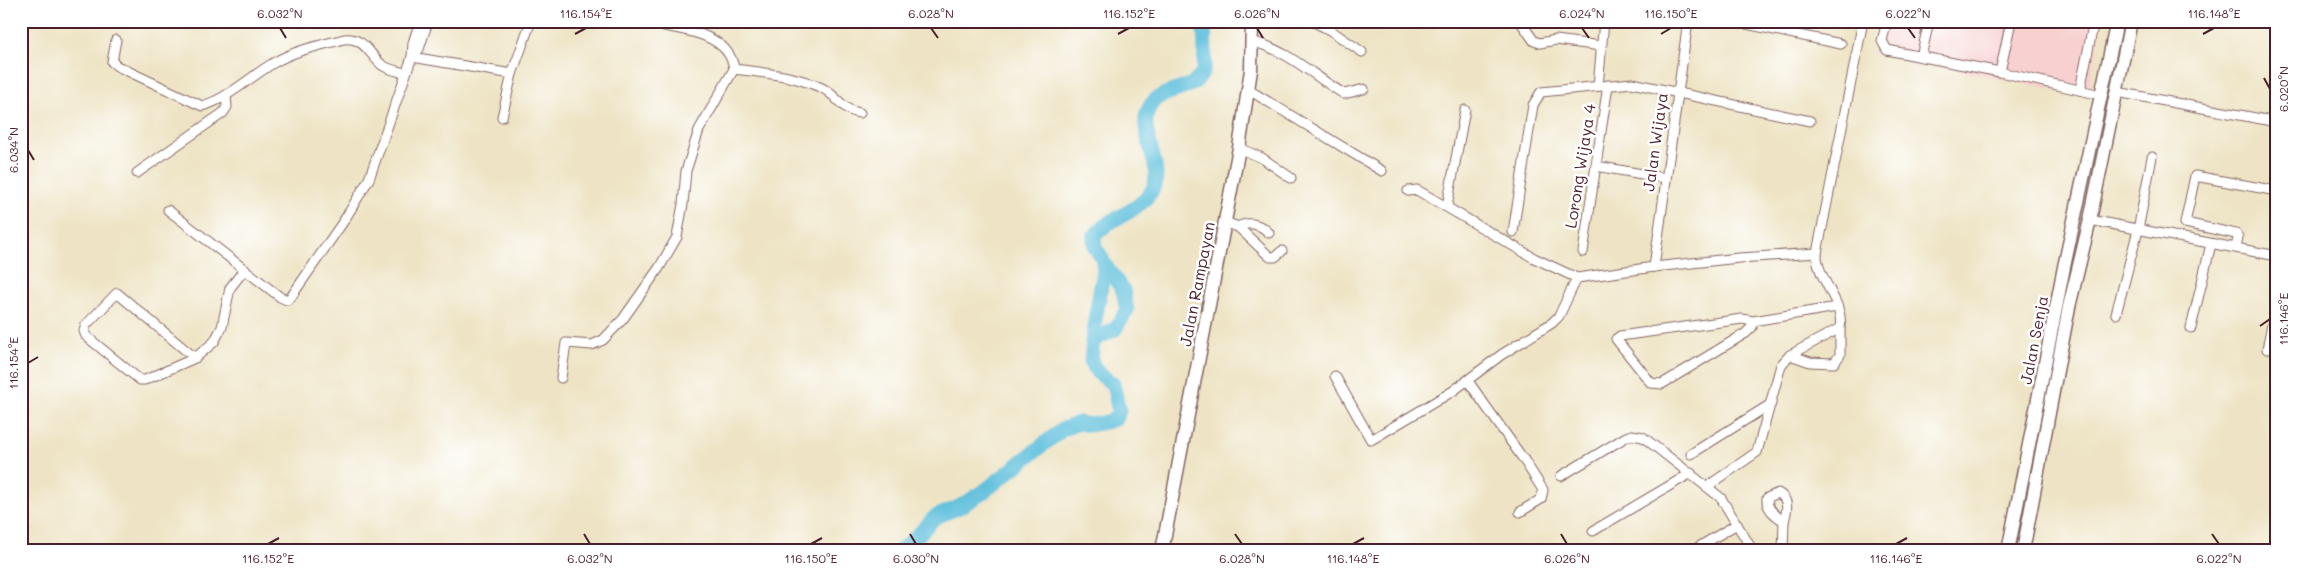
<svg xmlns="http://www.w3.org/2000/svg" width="2298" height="572" font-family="Mali,sans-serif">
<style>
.built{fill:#f7d0cf}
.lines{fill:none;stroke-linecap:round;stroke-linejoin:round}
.river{stroke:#5ebfdc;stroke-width:15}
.street-casing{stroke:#836461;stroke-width:11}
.secondary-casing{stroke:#836461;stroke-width:15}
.street{stroke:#fff;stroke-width:9}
.secondary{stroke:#fff;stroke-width:12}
.ticks{fill:none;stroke:#4a1f2b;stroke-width:2}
.labels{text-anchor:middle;stroke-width:5;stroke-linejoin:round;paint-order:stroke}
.street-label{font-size:16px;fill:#4a1f2b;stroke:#fff}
.neatline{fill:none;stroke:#4a1f2b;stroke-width:2}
.ticks-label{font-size:12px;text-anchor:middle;fill:#4a1f2b}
</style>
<rect width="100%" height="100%" fill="#fff"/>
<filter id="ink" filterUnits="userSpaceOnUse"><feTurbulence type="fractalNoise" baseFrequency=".02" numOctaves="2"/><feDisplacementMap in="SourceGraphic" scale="10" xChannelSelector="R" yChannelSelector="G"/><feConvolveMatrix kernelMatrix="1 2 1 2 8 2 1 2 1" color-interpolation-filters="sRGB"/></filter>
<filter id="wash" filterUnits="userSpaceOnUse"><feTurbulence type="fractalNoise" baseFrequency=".0096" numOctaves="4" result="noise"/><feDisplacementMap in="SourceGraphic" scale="20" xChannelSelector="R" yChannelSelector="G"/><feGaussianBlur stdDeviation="1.12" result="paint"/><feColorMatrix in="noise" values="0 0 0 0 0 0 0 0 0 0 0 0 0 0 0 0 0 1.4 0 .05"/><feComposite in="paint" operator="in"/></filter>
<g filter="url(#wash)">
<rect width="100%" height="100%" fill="#eee4c5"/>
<polygon class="built" points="1879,21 2103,21 2087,96 1873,53"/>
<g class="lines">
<g class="river">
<polyline points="1092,341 1115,329 1127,310 1123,290 1104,264"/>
<path d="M900,551L920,533L935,517L959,507L982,493L1063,429L1079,423L1090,425L1106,422L1115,419L1119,411L1113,384L1097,372L1091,361L1095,320L1104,270L1102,258L1095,247L1094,237C1109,215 1142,214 1154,186C1163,164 1137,129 1149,108C1160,85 1199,95 1204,67C1206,53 1204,36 1204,21"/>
</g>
</g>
</g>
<g filter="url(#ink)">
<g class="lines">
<defs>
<g id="street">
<polyline points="1312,21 1330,30 1362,52"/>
<polyline points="1520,21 1534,41 1540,43 1556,40 1601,46"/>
<polyline points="1732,21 1841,44"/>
<polyline points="1887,21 1882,41 1887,50 2000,72 2101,95"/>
<path d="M116,40L112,62L117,66L202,106C228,99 251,76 275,62C296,50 321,45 344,39C364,37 369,54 382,65C389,70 398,71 405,73"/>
<path d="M1253,42C1286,49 1315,77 1344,94L1364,89"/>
<polyline points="412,57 512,74"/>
<polyline points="412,57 419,49 428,21"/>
<polyline points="1921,57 1929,21"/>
<path d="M734,69C765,73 793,75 822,88C837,95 842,111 860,113"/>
<polyline points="2000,72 2011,21"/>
<polyline points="1598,86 1604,21"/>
<polyline points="1249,90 1382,171"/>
<polyline points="2080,90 2094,21"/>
<polyline points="2117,92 2277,122"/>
<polyline points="502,117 512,74 531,21"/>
<polyline points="1239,148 1262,158 1291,178"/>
<polyline points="1596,166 1665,178"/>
<polyline points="137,173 223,113 227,107 226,95"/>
<polyline points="1408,191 1417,190 1534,258 1577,278 1654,267 1739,258 1817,253"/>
<polyline points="1447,206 1465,110"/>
<polyline points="168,210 280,297 287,300 291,297 345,219 369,179 412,57 413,43 420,21"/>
<polyline points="2090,220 2277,256"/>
<polyline points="1225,222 1238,227 1270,257 1275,257 1282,251"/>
<path d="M1238,227C1249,221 1261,224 1269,233"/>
<polyline points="1513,232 1533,105 1541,92 1632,83 1810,121"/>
<polyline points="2236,248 2238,237 2236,234 2185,223 2195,176 2277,191"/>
<polyline points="1583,252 1608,85"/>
<polyline points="1654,267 1688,21"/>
<polyline points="2116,314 2138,230 2152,157"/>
<polyline points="1753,321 1752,327 1746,333 1662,384 1651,383 1616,339 1620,336 1742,319 1753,321 1837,307"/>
<polyline points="2191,328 2211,244"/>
<polyline points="2267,349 2277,300"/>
<polyline points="1790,355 1810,362 1834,363 1840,355 1840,328"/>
<polyline points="195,358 117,293 86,325 84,331 86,336 140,380 145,380 195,358 214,342 222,327 230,288 244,270"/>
<polyline points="1335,376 1371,440 1453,391 1501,355 1552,323 1559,316 1577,278"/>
<path d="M561,378L566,343L592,345L603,340L623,319L659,268L677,237L683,204L686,171L699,130L734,69C729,28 666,28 633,21"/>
<polyline points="1468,381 1524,460 1543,490 1541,499 1520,512"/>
<polyline points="1691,454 1771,404"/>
<polyline points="1561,476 1626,437 1632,435 1643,437 1721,498 1753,551"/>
<path d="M1708,486L1757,452L1781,365L1790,355L1840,328C1845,302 1816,279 1817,253L1863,21"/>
<path d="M1778,493C1790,499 1787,511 1784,521C1776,516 1766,509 1767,498Z"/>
<polyline points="1593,531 1691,473"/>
<polyline points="1692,551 1737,524"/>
<polyline points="1783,551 1784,521"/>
</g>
<g id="secondary">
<polyline points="1162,551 1239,148 1251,70 1252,21"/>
<polyline points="2008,551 2064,267 2117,21"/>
<polyline points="2023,551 2069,307 2090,220 2131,21"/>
</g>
</defs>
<use href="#street" class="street-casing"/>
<use href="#secondary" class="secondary-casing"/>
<use href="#street" class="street"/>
<use href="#secondary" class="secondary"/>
</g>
</g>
<path class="ticks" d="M280,28L286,38M931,28L938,38M1257,28L1263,38M1582,28L1589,38M1908,28L1915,38M575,34L586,28M1118,34L1129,28M1661,34L1671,28M2203,34L2214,28M2264,78L2270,89M28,150L34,160M2260,326L2270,319M28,363L38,357M584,534L590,544M910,534L916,544M1235,534L1242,544M1561,534L1567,544M2212,534L2219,544M268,544L279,538M811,544L822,538M1353,544L1364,538M1896,544L1907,538"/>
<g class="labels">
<g class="street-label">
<text transform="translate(1655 142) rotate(-82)" y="6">Jalan Wijaya</text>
<text transform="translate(1580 166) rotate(-81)" y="6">Lorong Wijaya 4</text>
<text transform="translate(1197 284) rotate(-79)" y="6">Jalan Rampayan</text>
<text transform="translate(2034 340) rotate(-79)" y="6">Jalan Senja</text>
</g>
</g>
<rect width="2298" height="572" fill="none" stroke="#fff" stroke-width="55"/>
<rect x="28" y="28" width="2242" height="516" class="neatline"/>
<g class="ticks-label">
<text x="280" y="18">6.032°N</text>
<text x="586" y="18">116.154°E</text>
<text x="931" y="18">6.028°N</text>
<text x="1129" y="18">116.152°E</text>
<text x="1257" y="18">6.026°N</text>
<text x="1582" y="18">6.024°N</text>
<text x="1671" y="18">116.150°E</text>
<text x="1908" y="18">6.022°N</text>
<text x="2214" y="18">116.148°E</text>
<text transform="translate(2284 89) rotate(-90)" y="4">6.020°N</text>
<text transform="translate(14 150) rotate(-90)" y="4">6.034°N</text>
<text transform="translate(2284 319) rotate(-90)" y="4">116.146°E</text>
<text transform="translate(14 363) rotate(-90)" y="4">116.154°E</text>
<text x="268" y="563">116.152°E</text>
<text x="590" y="563">6.032°N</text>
<text x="811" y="563">116.150°E</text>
<text x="916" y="563">6.030°N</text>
<text x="1242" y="563">6.028°N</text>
<text x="1353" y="563">116.148°E</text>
<text x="1567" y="563">6.026°N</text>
<text x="1896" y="563">116.146°E</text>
<text x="2219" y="563">6.022°N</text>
</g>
</svg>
